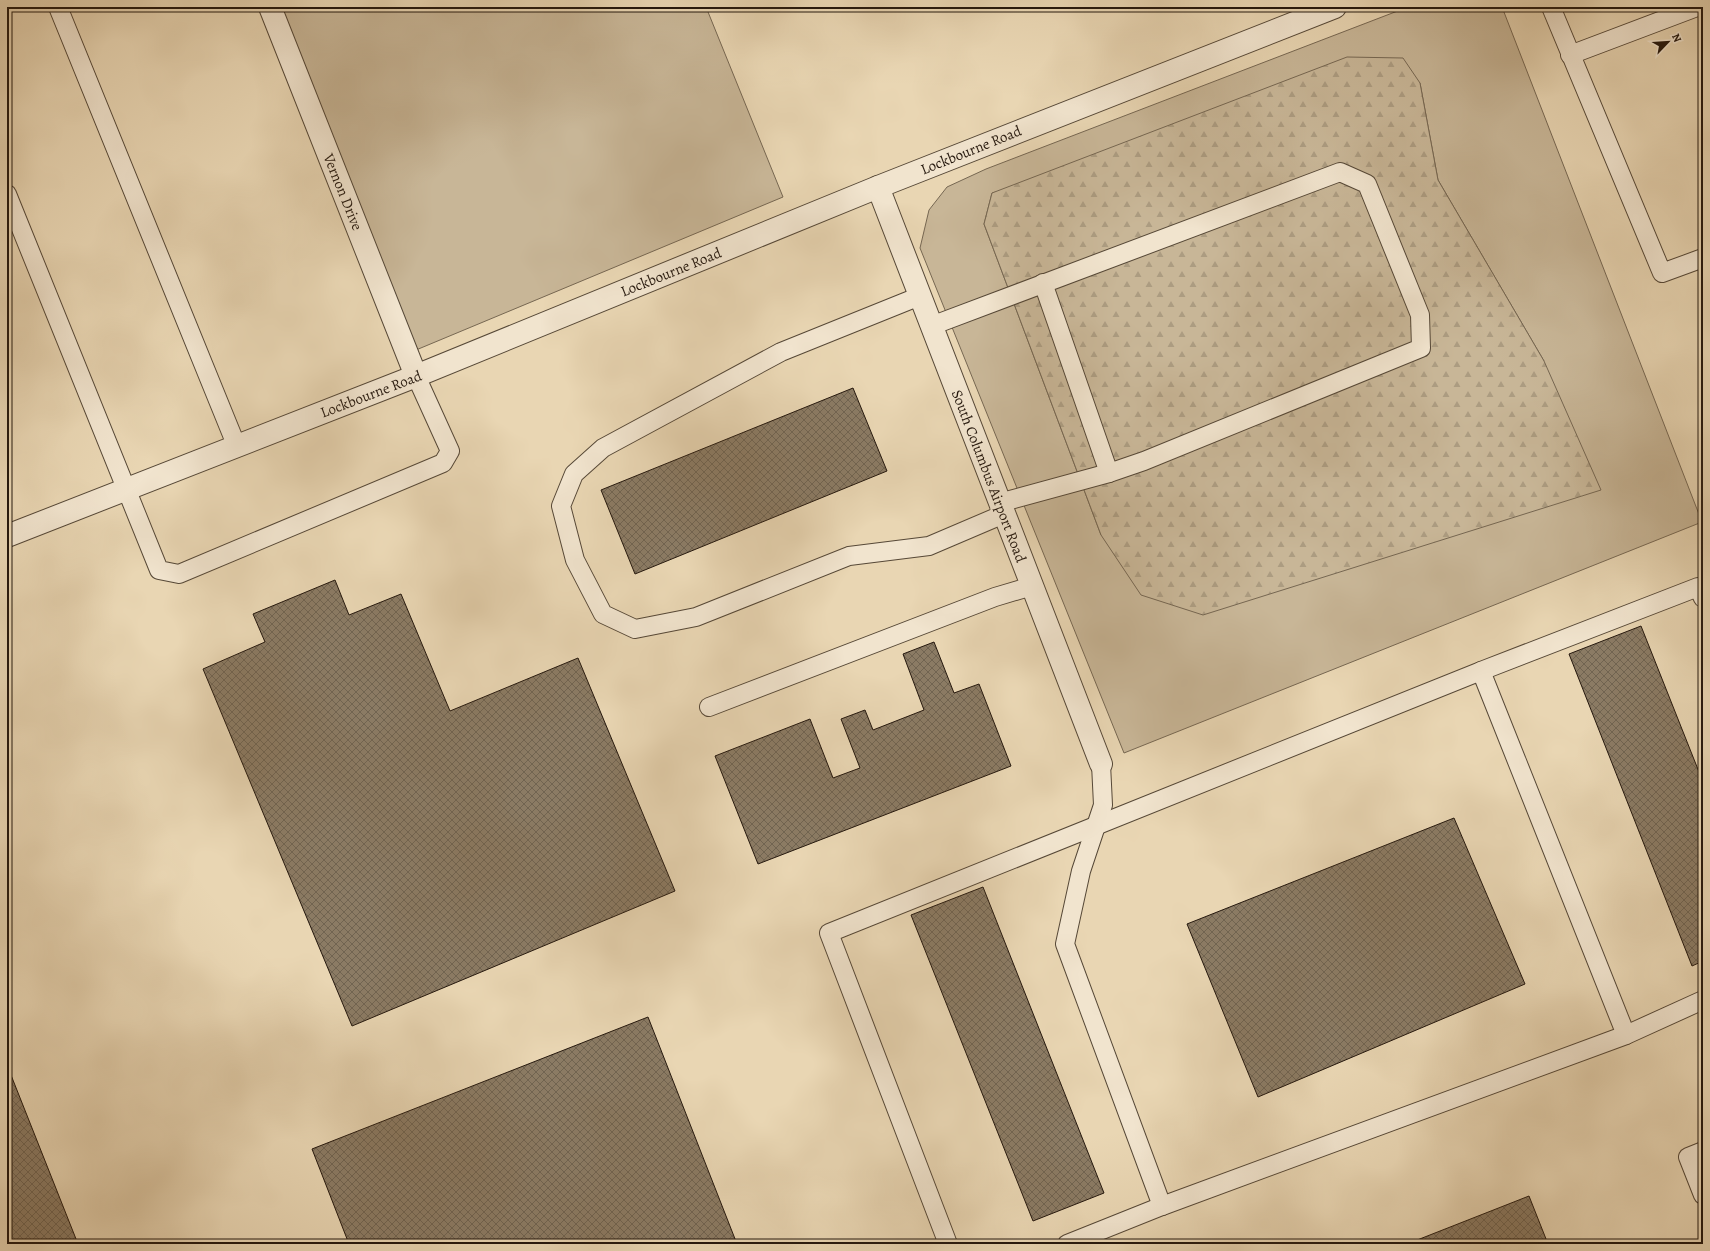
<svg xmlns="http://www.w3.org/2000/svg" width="1710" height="1251" font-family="Alegreya,serif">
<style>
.grass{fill:#c8b697;stroke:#766752;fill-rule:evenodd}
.forest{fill:url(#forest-firs);stroke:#766752}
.building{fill:url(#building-cross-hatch);stroke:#25180e}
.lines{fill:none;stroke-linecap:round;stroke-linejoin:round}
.service-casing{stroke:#564837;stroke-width:20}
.minor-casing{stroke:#564837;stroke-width:24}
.tertiary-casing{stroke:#564837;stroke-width:24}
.service{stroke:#f1e4ce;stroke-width:18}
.minor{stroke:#f1e4ce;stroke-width:22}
.tertiary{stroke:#f1e4ce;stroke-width:22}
.labels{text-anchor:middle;stroke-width:4;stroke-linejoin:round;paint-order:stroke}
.street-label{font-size:15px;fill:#25180e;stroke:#f1e4ce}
</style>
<defs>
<pattern id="forest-firs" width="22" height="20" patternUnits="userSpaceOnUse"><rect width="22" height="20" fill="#c8b697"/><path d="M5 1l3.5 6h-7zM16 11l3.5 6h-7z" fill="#ac9c81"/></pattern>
<pattern id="building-cross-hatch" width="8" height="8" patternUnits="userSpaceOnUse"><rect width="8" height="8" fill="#8b7b64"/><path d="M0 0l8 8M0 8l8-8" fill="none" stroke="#716451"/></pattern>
</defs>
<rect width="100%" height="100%" fill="#e9d6b3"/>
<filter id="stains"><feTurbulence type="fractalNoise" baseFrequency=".005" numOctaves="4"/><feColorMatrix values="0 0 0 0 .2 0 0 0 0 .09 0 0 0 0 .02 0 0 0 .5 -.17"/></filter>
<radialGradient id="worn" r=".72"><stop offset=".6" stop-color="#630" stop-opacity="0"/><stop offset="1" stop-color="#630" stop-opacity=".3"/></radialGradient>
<g class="grass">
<polygon points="281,7 706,7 783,197 416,350"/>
<path d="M1408,7H1502L1702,522L1124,753L920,248L929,210L947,187L986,169ZM1420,83L1438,180L1544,361L1101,535L984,224L992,193Z"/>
</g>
<polygon class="forest" points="1347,57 1403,58 1420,83 1438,180 1544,361 1601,490 1203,615 1141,595 1101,535 984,224 992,193"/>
<g class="building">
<polygon points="853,388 887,471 635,574 601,490"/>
<polygon points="335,580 349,615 401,594 450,711 578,658 675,891 352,1026 203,669 265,642 253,614"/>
<polygon points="1641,626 1703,782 1703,961 1692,966 1569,654"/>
<polygon points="934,642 954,693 979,684 1011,766 758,864 715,756 810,719 833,778 860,768 841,719 865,710 873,730 924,710 903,654"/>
<polygon points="1454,818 1525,984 1258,1097 1187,924"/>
<polygon points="983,887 1104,1193 1033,1221 911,915"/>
<polygon points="648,1017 737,1244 349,1244 312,1149"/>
<polygon points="7,1065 78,1244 7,1244"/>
<polygon points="1529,1196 1548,1244 1407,1244"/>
</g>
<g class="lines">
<defs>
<g id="service">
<polyline points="58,7 237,447"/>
<polyline points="1551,7 1662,273 1703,258"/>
<polyline points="1570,55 1697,7"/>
<polyline points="7,194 159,570 179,574 443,463 450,451 416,376"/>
<polyline points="1043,283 1109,473"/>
<polyline points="920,296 781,352 603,448 574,474 561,506 575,560 603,614 635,629 696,617 849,556 929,546 1004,514"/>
<polyline points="931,326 1340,172 1367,184 1420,315 1421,348 1144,461 1109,473 999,503"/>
<polyline points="1481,671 1698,587 1703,598"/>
<polyline points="709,707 995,597 1032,586"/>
<polyline points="1101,764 1103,805 1081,871 1065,944 1162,1206"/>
<polyline points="1703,1151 1688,1157 1703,1195"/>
<polyline points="948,1244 829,933 1481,671 1626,1035"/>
<polyline points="1067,1244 1162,1206 1626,1035 1703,1000"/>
</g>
<g id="minor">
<polyline points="270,7 416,376"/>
<polyline points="878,187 1101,764"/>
</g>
<polyline id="tertiary" points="7,536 416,376 878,187 1335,7"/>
</defs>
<use href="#service" class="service-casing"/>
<use href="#minor" class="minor-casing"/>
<use href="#tertiary" class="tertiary-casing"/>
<use href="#service" class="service"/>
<use href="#minor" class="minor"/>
<use href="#tertiary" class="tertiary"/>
</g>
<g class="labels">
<g class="street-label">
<text transform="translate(971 150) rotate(-22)" y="5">Lockbourne Road</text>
<text transform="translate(343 192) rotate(68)" y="5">Vernon Drive</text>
<text transform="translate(671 272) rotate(-22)" y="5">Lockbourne Road</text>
<text transform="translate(371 394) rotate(-21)" y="5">Lockbourne Road</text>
<text transform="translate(989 476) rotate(69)" y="5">South Columbus Airport Road</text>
</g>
</g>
<rect width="1710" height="1251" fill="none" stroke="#e9d6b3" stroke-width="24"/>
<rect x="8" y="8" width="1694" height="1235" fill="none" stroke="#25180e" stroke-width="2"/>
<rect x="12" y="12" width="1686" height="1227" fill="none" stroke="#25180e"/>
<g transform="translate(1668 42) rotate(65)" stroke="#f1e4ce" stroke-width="3" paint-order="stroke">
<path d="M0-3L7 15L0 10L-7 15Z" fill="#25180e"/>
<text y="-6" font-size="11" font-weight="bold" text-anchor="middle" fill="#25180e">N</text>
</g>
<rect width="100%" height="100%" filter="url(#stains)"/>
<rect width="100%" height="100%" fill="url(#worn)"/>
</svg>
